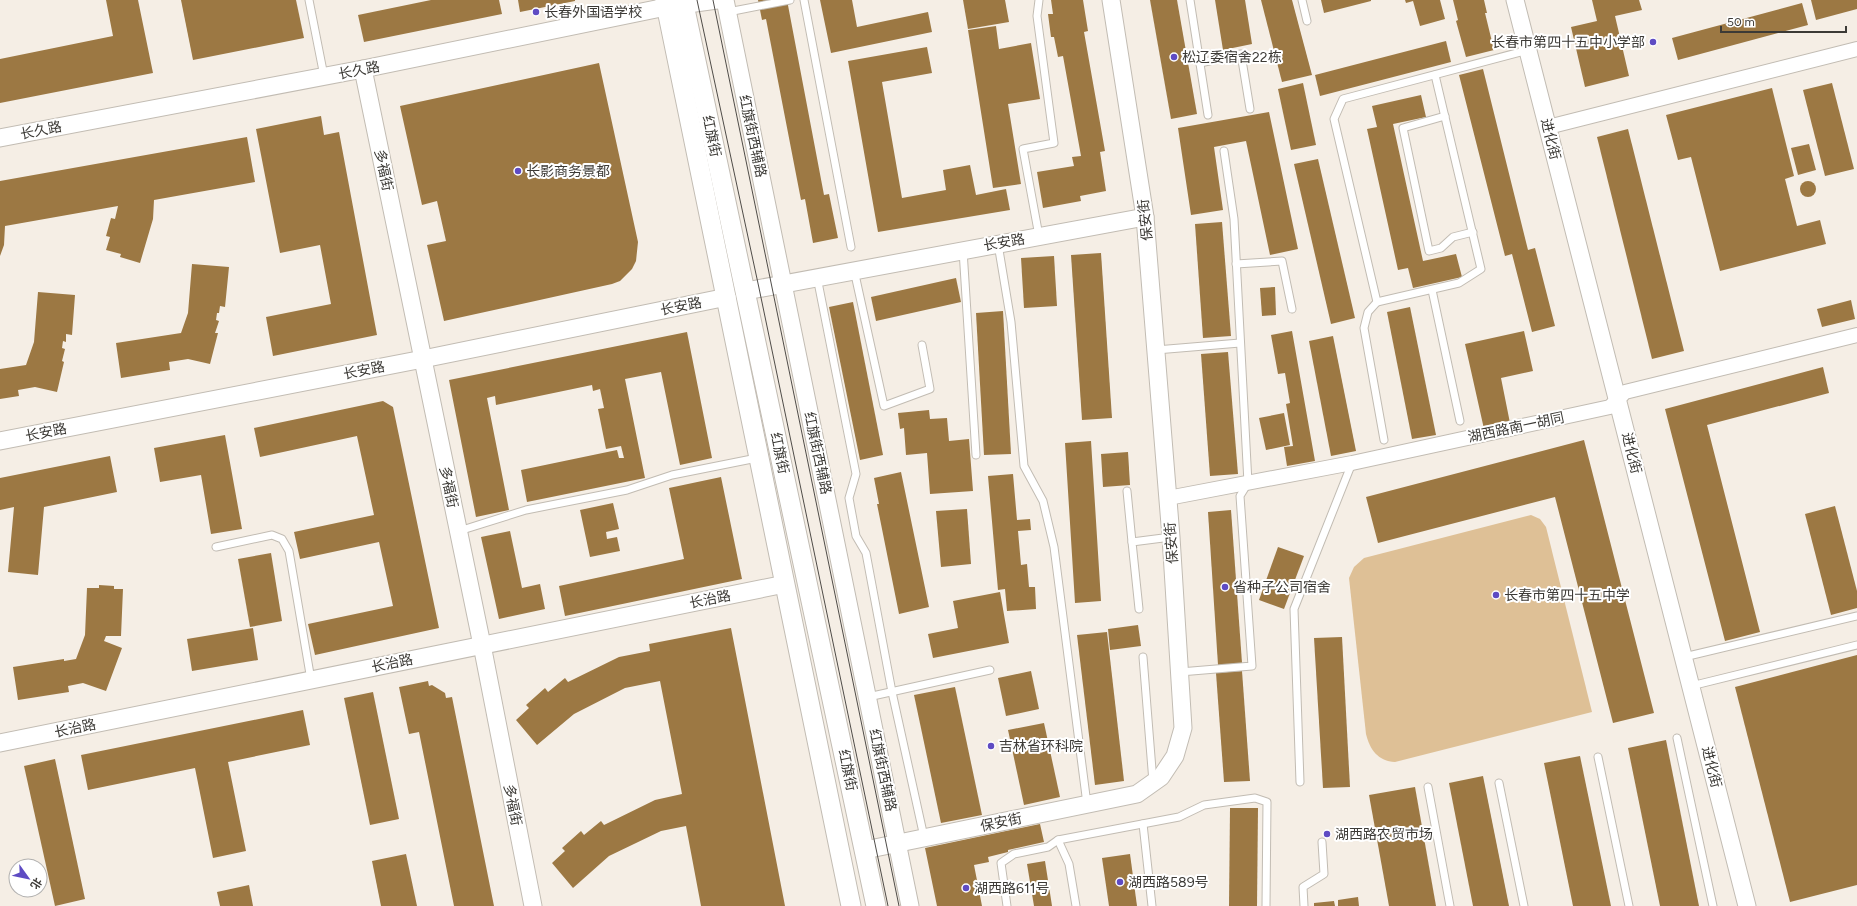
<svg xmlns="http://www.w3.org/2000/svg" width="1857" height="906" font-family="Figtree,'Noto Sans SC',sans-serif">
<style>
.green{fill:#dec096}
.building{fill:#9c7843}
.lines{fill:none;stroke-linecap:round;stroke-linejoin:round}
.service-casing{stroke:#c2bcb3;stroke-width:9}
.minor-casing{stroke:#c2bcb3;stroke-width:16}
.tertiary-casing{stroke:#c2bcb3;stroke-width:19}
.secondary-casing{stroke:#c2bcb3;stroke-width:21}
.service{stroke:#fff;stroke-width:7}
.minor{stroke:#fff;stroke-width:14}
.tertiary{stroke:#fff;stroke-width:17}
.secondary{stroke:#fff;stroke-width:19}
.tram{stroke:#4f4c48;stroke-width:1}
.poi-dot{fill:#5e4bc3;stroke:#fff;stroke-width:1.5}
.labels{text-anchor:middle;stroke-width:4;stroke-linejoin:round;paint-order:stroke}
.poi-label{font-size:14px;fill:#3c3a36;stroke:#fff;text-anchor:start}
.street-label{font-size:14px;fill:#3c3a36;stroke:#fff}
</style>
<rect width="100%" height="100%" fill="#f5eee5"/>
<path class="green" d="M1531,515L1540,519L1546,527L1592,712L1395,762C1378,761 1370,750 1366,734L1349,578L1354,567L1364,558Z"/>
<g class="building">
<polygon points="106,0 138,0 153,73 0,103 0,59 113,36"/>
<polygon points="181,0 296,0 304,38 193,60"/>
<polygon points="431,0 499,0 502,14 364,42 358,15"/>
<polygon points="518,0 575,0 575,1 520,12"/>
<polygon points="758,0 787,0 824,195 829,194 838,238 813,243 805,199 801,200 766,19 762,20"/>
<polygon points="820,0 852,0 857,27 928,12 932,32 831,53"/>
<polygon points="963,0 1005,0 1009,22 968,29"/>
<polygon points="1051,0 1083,0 1088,31 1084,32 1105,151 1100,152 1106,191 1080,196 1081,201 1043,208 1037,172 1074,166 1072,157 1081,156 1063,56 1058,57 1054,37 1051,37 1048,14 1053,14"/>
<polygon points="1150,0 1177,0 1197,114 1171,119"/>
<polygon points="1215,0 1245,0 1252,44 1223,50"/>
<polygon points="1261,0 1292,0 1312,75 1282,82"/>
<polygon points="1321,0 1371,0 1371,1 1324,13"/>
<polygon points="1405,0 1440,0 1445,19 1420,26 1413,1 1406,3"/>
<polygon points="1453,0 1484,0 1487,13 1485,13 1494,50 1466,57 1456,21 1458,20"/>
<polygon points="1592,0 1639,0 1642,10 1615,16 1629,76 1585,87 1571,27 1597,21"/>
<polygon points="1811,0 1857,0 1857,9 1816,20"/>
<polygon points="1802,3 1808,25 1678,60 1672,38"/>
<polygon points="996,26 999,49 1031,43 1040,99 1008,104 1021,184 993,188 968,30"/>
<polygon points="1446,41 1451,62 1320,96 1315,75"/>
<polygon points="927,47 932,73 882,82 902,198 946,190 943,170 970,165 976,195 1006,189 1010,210 878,232 848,61"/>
<polygon points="599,63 638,242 636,261 632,269 620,281 612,284 444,321 427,245 446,241 437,201 422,205 400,106"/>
<polygon points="1483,69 1528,250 1535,248 1555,326 1532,332 1512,254 1505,256 1459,75"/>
<polygon points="1303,83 1316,145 1291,150 1278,89"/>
<polygon points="1832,83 1854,169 1825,176 1803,90"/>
<polygon points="1772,88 1794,176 1785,179 1797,226 1820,220 1826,244 1720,271 1691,157 1678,160 1666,115"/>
<polygon points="1421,95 1426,117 1393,124 1423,261 1456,254 1462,277 1413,288 1408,268 1398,270 1367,129 1377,127 1372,106"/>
<polygon points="1269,112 1298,249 1270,255 1246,141 1214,147 1223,210 1191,215 1178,128"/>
<polygon points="321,116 324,135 339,132 377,335 273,356 266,317 331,304 320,245 280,253 256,129"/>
<polygon points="1628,129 1684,351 1652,359 1597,137"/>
<polygon points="247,137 255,182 154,200 153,219 140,263 120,257 121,254 106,250 110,237 106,236 111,218 115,219 118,206 5,226 4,245 0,256 0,181"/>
<polygon points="1809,144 1816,170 1798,175 1791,148"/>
<polygon points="1318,159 1355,318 1331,324 1294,164"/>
<circle cx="1808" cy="189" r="8"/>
<polygon points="1222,222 1231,336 1203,338 1195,224"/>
<polygon points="1101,253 1112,418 1082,420 1071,255"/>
<polygon points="1054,256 1057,306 1024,308 1021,258"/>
<polygon points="192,264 229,267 225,307 220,306 219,313 217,313 216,320 219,321 215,333 218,333 210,364 188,359 169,362 170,370 121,378 116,343 181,333 188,313"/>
<polygon points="956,278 961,302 876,321 871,297"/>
<polygon points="1275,287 1276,315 1262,316 1260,288"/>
<polygon points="38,292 75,295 72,335 66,334 66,342 63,341 62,348 65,349 62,361 64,362 57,392 35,387 18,390 19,396 0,399 0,369 26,365 34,342"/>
<polygon points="1851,300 1855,319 1822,327 1817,309"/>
<polygon points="853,302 883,455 860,460 829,307"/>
<polygon points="1410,307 1436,435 1412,439 1387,312"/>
<polygon points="1003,311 1011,454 984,455 976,313"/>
<polygon points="1292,331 1315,461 1287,466 1284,447 1293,446 1286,404 1290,403 1285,373 1278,374 1271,335"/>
<polygon points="1524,331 1533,371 1501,378 1510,423 1484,429 1465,344"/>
<polygon points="687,332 712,458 680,465 661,372 625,379 645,478 527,502 521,470 617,450 619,458 624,458 621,446 606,449 598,409 604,408 600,389 593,391 592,385 496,405 495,396 487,398 509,510 476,517 449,380"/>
<polygon points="1333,336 1356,451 1331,456 1309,341"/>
<polygon points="1228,352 1238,474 1210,476 1201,354"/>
<polygon points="1823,367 1829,393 1707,425 1760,632 1725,641 1665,409"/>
<polygon points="383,401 393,407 439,628 315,655 308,624 393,606 379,542 300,559 294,532 374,515 357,436 260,457 254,428"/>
<polygon points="929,410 930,419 947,418 949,441 969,439 973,491 930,494 927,453 906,455 904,428 900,429 898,413"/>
<polygon points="1284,413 1290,445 1266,450 1259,418"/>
<polygon points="225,435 242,529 211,534 201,475 160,482 154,448"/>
<polygon points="1584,440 1654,713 1613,723 1555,497 1378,543 1366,497"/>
<polygon points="1091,441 1101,601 1075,603 1065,443"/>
<polygon points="1128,452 1130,485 1103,487 1101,454"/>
<polygon points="110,456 117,492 44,507 38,575 8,572 14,507 0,510 0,478"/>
<polygon points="901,472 929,607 899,614 877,504 879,504 874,478"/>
<polygon points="1013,474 1017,520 1030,519 1031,530 1018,531 1021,565 1027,564 1029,587 1035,587 1036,609 1007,611 1005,589 998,590 988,476"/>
<polygon points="721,477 742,579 565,616 559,586 684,559 669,488"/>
<polygon points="613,503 619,529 606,532 607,539 617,537 620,551 590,557 580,510"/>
<polygon points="1835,506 1857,591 1857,608 1831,615 1805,514"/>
<polygon points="967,509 971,564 941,567 936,511"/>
<polygon points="1231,510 1242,663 1218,665 1208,512"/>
<polygon points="510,531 522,588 540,584 545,609 499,619 481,537"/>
<polygon points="1278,547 1304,556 1284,609 1259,600"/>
<polygon points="271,553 282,621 250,627 238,559"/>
<polygon points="99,585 114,586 114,589 123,589 121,636 106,636 104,641 122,648 106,691 83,683 68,686 69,692 18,700 13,667 64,659 64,661 76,659 85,635 87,588 99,588"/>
<polygon points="1000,592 1009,643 933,658 928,634 958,628 953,601"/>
<polygon points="1138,625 1141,646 1110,650 1108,629"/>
<polygon points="253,628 258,660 192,671 187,639"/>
<polygon points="731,628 785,906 701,906 686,826 661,831 609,856 573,888 552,863 565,851 562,848 581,831 584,835 601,821 604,825 655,800 682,794 660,681 625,688 574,714 537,745 516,720 529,708 526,705 545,688 548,692 565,678 568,682 619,657 650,651 649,644"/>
<polygon points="1107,632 1124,781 1095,785 1077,635"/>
<polygon points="1342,637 1350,787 1323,788 1314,638"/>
<polygon points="1857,655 1857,885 1790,902 1735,687"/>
<polygon points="1031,671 1039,709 1006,716 998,678"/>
<polygon points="1242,671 1250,781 1224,782 1216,673"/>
<polygon points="428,681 429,686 432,685 445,693 446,698 452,697 494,906 454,906 419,732 409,734 399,687"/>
<polygon points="955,687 982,815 941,823 914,695"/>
<polygon points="373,692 399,819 370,825 344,698"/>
<polygon points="303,710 310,745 228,762 246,851 213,858 195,768 88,790 81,755"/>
<polygon points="1044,723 1060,797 1024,805 1008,730"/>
<polygon points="1666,740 1699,906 1660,906 1628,748"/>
<polygon points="1580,756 1611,906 1573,906 1544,763"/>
<polygon points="55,759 85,899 55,906 24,766"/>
<polygon points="1483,776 1509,906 1473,906 1449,783"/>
<polygon points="1415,787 1436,906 1389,906 1369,795"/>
<polygon points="1230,808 1258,808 1257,906 1229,906"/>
<polygon points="1040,824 1044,842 1008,850 1008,852 988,857 989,862 974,865 982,906 937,906 925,848"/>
<polygon points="406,854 417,906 381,906 372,861"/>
<polygon points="1130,854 1137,906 1109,906 1102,858"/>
<polygon points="1045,861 1052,906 1034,906 1027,864"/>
<polygon points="249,885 253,906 220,906 217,892"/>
<polygon points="1358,897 1359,906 1338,906 1338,900"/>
<polygon points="1334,901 1335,906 1314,906 1314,903"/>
</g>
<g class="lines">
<defs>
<g id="service">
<polyline points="309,0 324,76"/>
<polyline points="804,0 851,247"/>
<polyline points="1039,0 1037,16 1054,143 1023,149 1039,236"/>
<polyline points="1190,0 1208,115"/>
<polyline points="1302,0 1307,21"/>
<polyline points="728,12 790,0"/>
<polyline points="1200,63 1241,54 1250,109"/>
<polyline points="1445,116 1403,128 1429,251 1441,248 1453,237 1473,232"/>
<polyline points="998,244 1011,322 1024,466 1043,501 1054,547 1087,804"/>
<polyline points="963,250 976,455"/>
<polyline points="1236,264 1282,261 1292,309"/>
<polyline points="854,270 884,406 930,389 922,345"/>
<polyline points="817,277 856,474 849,498 856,536 866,553 892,692 924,837"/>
<polyline points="1432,290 1460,421"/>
<polyline points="1377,302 1459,283 1481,269 1435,75"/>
<polyline points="1156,350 1240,343"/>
<polyline points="1384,440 1364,328 1368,312 1377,302 1334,119 1343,99 1528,50"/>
<polyline points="1127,491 1132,542"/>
<polyline points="459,531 526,510 627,490 672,475 757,458"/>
<polyline points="216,547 272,535 282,539 289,551 311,680"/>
<polyline points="1139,609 1132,542 1171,537"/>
<polyline points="1143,657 1153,782"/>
<polyline points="1684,657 1857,616"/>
<polyline points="1180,672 1252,666 1240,496 1248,483 1234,219 1224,151"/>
<polyline points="1691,686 1857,645"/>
<polyline points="868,697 990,670"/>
<polyline points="1677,738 1713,906"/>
<polyline points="1598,757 1629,906"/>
<polyline points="1300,782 1294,609 1352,463"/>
<polyline points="1499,783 1524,906"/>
<polyline points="1428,787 1450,906"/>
<polyline points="1143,824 1152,906"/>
<polyline points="1058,840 1069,864 1076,906"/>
<polyline points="1007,906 1001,863 1014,854 1048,847 1058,840 1179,817 1204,805 1255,798 1267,802 1266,906"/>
<polyline points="1304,906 1303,887 1324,874 1322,842"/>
</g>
<g id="minor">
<polyline points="1548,127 1857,49"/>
<polyline points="1168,498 1352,463 1610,407 1625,392 1857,335"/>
</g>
<g id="tertiary">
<polyline points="725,0 910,906"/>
<polyline points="1515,0 1747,906"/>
<polyline points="363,69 482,645 533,906"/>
<polyline points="0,138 363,69 666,7 717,0"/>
<polyline points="746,291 1145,217"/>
<polyline points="0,441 423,359 727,297"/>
<polyline points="0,743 785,584"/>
<polyline points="865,850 1137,794 1161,777 1175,756 1183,728 1171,537 1145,217 1111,0"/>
</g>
<g id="secondary">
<polyline points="665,0 851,906"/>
<polyline points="683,0 876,906"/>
</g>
</defs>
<use href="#service" class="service-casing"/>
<use href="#minor" class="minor-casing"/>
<use href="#tertiary" class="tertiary-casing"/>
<use href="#secondary" class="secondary-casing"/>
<use href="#service" class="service"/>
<use href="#minor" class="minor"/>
<use href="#tertiary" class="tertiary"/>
<use href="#secondary" class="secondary"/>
<g class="tram">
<polyline points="697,0 759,288 888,906"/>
<polyline points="713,0 899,906"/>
</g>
</g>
<g class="poi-dot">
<circle cx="536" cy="12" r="4"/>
<circle cx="1653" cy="42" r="4"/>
<circle cx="1174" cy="57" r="4"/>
<circle cx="518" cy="171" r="4"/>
<circle cx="1225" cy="587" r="4"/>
<circle cx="1496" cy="595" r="4"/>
<circle cx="991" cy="746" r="4"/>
<circle cx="1327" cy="834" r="4"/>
<circle cx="1120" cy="882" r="4"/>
<circle cx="966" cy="888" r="4"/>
</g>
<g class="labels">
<g class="poi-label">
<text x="544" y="17">长春外国语学校</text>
<text x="1645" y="47" text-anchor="end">长春市第四十五中小学部</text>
<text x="1182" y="62">松辽委宿舍22栋</text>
<text x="526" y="176">长影商务景都</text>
<text x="1233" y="592">省种子公司宿舍</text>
<text x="1504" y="600">长春市第四十五中学</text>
<text x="999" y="751">吉林省环科院</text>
<text x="1335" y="839">湖西路农贸市场</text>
<text x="1128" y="887">湖西路589号</text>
<text x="974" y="893">湖西路611号</text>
</g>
<g class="street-label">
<text transform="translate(359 70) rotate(-11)" y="5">长久路</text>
<text transform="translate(41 130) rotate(-11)" y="5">长久路</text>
<text transform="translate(712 136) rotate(78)" y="5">红旗街</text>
<text transform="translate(753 136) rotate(78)" y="5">红旗街西辅路</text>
<text transform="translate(1551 139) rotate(76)" y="5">进化街</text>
<text transform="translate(384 170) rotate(78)" y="5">多福街</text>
<text transform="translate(1145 220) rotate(-96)" y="5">保安街</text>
<text transform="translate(1004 242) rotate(-10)" y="5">长安路</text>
<text transform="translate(681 306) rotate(-11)" y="5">长安路</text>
<text transform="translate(364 370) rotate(-11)" y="5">长安路</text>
<text transform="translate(1516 427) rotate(-12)" y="5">湖西路南一胡同</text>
<text transform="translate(46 432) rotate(-11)" y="5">长安路</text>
<text transform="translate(780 453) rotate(78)" y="5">红旗街</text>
<text transform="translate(818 453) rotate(78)" y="5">红旗街西辅路</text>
<text transform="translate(1632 453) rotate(76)" y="5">进化街</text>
<text transform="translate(449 487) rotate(78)" y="5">多福街</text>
<text transform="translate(1171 543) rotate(-94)" y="5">保安街</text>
<text transform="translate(710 599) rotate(-11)" y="5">长治路</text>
<text transform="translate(392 663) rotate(-12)" y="5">长治路</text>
<text transform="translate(75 728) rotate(-12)" y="5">长治路</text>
<text transform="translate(1712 767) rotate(76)" y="5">进化街</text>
<text transform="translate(848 770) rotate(78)" y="5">红旗街</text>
<text transform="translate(883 770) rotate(78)" y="5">红旗街西辅路</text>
<text transform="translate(513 805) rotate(79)" y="5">多福街</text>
<text transform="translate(1001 822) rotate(-12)" y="5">保安街</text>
</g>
</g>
<g transform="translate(28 878) rotate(123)"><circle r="19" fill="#ffffff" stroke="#b1b0af"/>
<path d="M0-3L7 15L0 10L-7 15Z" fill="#5e4bc3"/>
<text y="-6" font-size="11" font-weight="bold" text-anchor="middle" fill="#3c3a36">北</text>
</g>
<path d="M1721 26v6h125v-6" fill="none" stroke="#3c3a36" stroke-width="2"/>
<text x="1727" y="26" font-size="12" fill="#3c3a36" stroke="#ffffff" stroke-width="3" paint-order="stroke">50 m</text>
</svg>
